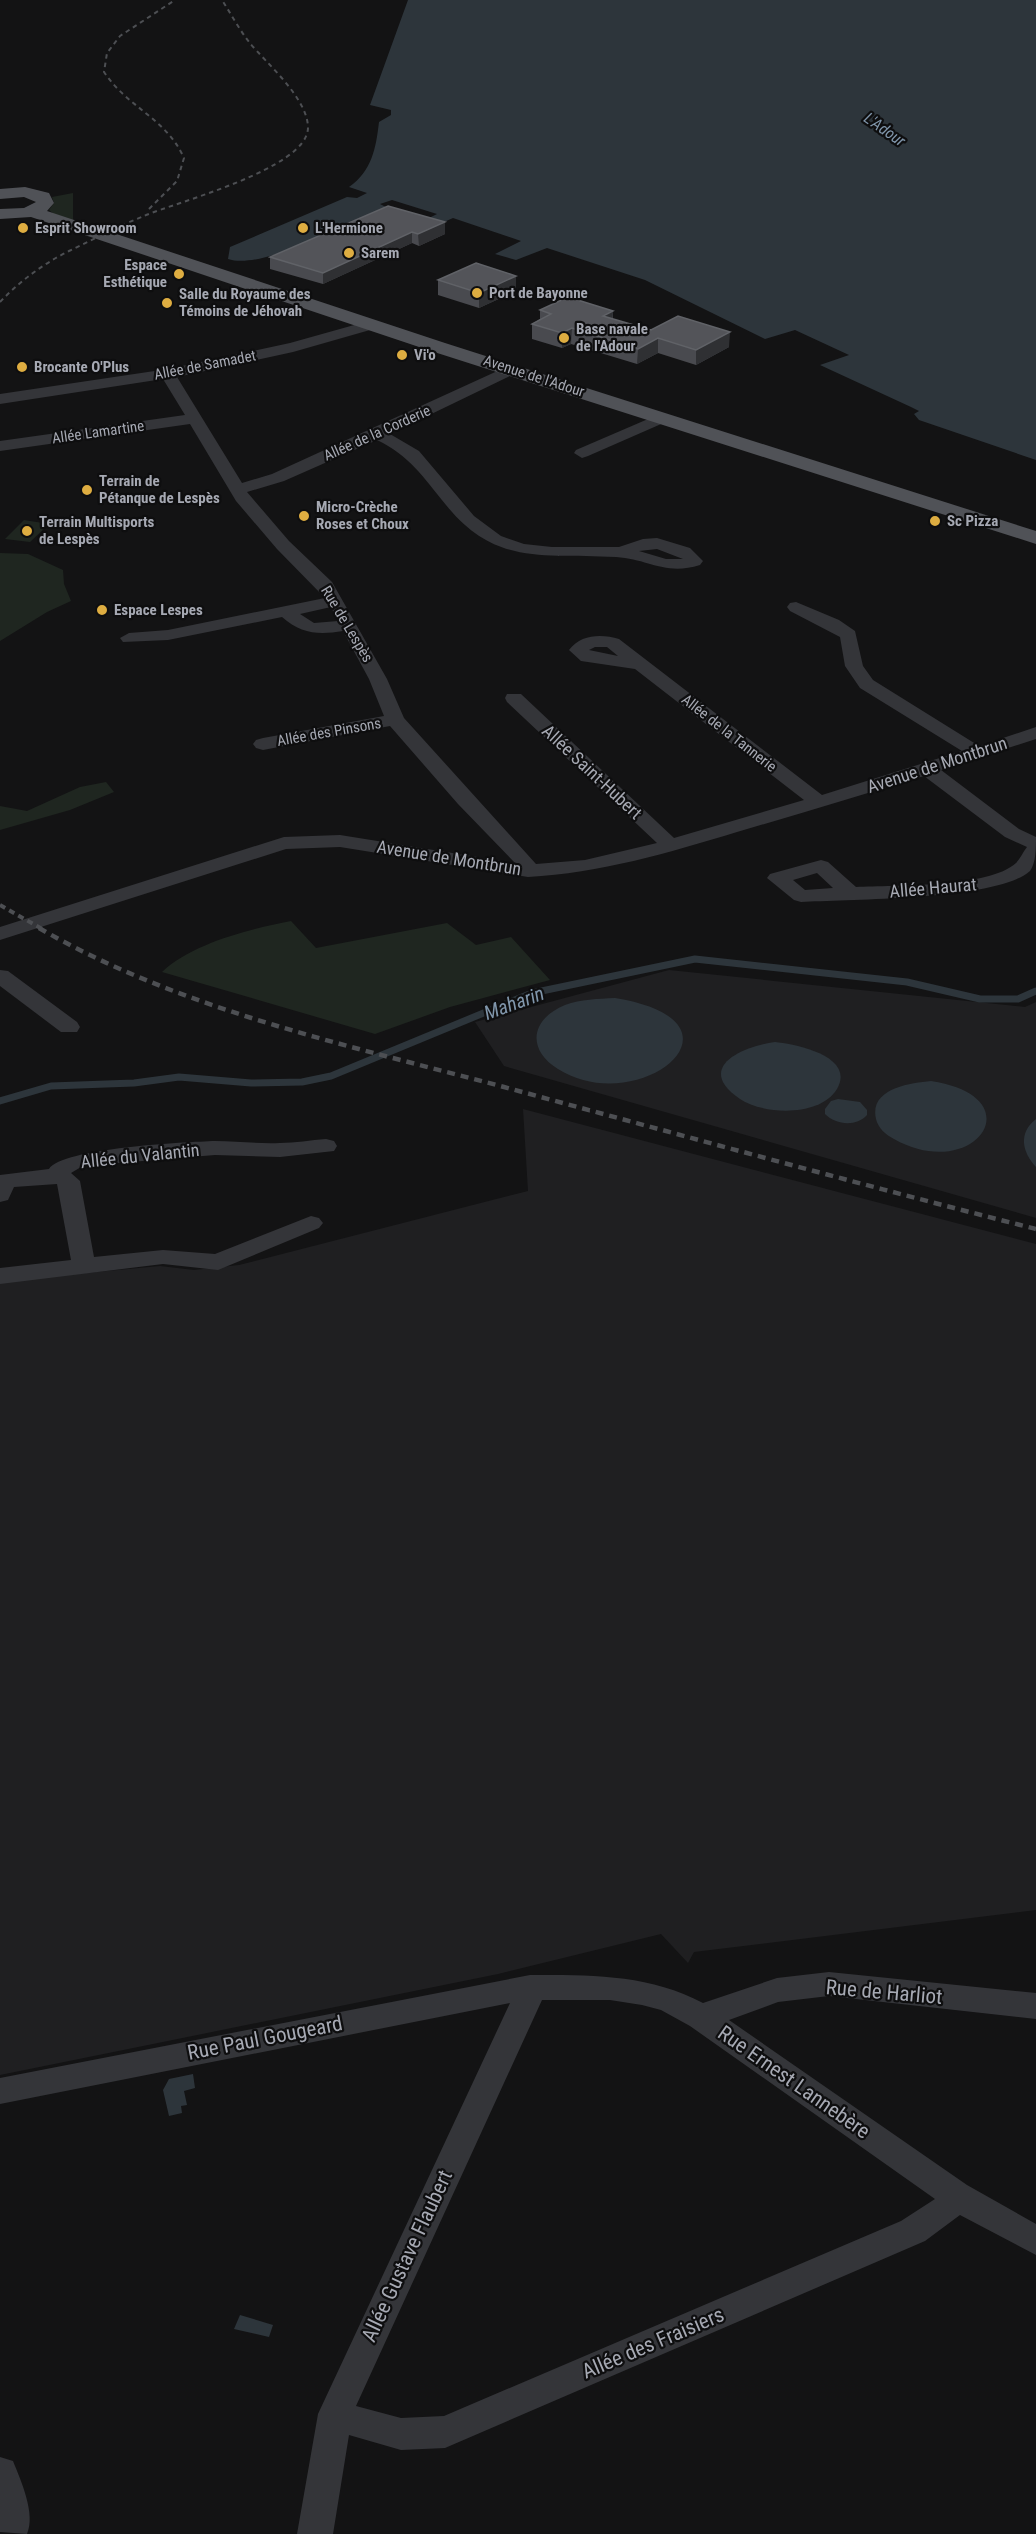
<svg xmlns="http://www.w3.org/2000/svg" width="1036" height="2534" font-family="'Roboto Condensed',sans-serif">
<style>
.built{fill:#1f1f21}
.green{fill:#1f2620}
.water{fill:#2d353b}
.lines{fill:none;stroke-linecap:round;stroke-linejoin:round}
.stream{stroke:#2d353b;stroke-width:7}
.minor{fill:#343539;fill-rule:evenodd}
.major{fill:#505257;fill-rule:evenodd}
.rail-far2{stroke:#4d4f53;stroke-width:2;stroke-dasharray:4.5 4;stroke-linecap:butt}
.rail-far1{stroke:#4d4f53;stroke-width:4;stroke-dasharray:6 4.5;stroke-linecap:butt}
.rail{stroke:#4d4f53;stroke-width:4.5;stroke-dasharray:8 6;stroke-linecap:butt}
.wall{fill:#494a4f}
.shaded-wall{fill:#2f3033}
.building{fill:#535459;stroke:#606267;stroke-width:1.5}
.poi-dot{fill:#dead41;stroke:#0e0e0f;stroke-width:2}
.labels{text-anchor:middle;stroke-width:4.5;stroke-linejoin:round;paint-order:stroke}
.far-poi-label{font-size:15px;font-weight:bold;fill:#a6a9b3;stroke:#0e0e0f;text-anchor:start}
.far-street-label{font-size:15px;fill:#a6a9b3;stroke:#0e0e0f}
.far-water-label{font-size:16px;font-style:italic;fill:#8096ab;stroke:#0e0e0f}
.street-label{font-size:18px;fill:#a6a9b3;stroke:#0e0e0f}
.water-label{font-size:20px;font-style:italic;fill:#8096ab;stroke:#0e0e0f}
.near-street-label{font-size:21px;fill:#a6a9b3;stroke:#0e0e0f}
</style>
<rect width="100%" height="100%" fill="#131314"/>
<g class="built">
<polygon points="669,970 1025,1007 1036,1002 1036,1218 504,1066 475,1022"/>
<polygon points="523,1109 1036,1244 1036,1910 694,1952 688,1963 661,1934 498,1974 0,2075 0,1281 160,1266 194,1270 239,1265 528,1191"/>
</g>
<g class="green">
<polygon points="73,193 73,222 55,215 49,210 54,203 52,197"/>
<polygon points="24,520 49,524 30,542 5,539"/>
<polygon points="0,553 28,554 63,570 64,584 71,601 47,612 0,641"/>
<polygon points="106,782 114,792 70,810 0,830 0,806 27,811 80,787"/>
<path d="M291,921L316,948L447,923L476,945L511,937L550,980L450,1007L375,1034L162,972C193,943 250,929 291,921Z"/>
</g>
<g class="water">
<path d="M408,0H1036V460L919,420L914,414L919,411L911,407L820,365L849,355L795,330L765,339L645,280L547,248L516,260L495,254L521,241L453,218L426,230L413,226L437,214L392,200L380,204L386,207C350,222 263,271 228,259L230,247L347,197L357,198L367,193L349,187C372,171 376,148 379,122L391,115V110L370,105Z"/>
<path d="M615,998C761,1022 638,1120 558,1069C526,1049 531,1019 565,1005C581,999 598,999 615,998Z"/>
<path d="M775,1042C795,1044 856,1056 837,1089C820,1117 764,1115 740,1099C693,1067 744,1046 775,1042Z"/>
<path d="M931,1081C1036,1097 974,1184 894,1139C886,1135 878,1128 876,1119C869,1089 909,1083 931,1081Z"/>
<path d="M838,1099L860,1102L867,1110V1115C856,1127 836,1125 825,1114V1109L831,1101Z"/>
<path d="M1036,1119V1167C1022,1152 1018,1133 1036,1119Z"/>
<polygon points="193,2074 195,2088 184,2091 187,2105 181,2106 182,2113 169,2116 163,2090 169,2079"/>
<polygon points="240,2315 273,2325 269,2337 234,2329"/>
</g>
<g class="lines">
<polyline class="stream" points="0,1101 51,1086 134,1083 179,1077 251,1083 302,1082 331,1076 532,993 695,959 907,982 980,999 1018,999 1036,991"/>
<g class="minor">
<path d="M372,320L377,322L380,325L377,328L293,352L177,377L242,483L272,474L513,364L521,369L518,372L390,434L419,451L474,516L501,536L524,544L552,547H619L643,539L657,538L690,548L703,561L700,565C665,576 649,559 616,557C545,553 496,567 446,505C423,477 410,456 377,440L284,481L247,492L289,541L332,582L387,679L404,718L536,864L585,860L657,843L507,702L505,698L507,694H521L674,838L804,800L635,669L581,661L569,650C581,634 602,634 619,639L822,795L962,751L860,688L845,666L840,637L790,611L787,607L790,603L796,602L839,620L855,631L863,666L873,680L979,746L1036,727V739L941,770L1019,829L1036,837C1036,848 1036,863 1030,871C998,900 849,899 801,902L794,900L767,878L770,874L821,860L828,862L856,887C894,885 989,888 1016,863C1020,859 1023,852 1027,847L1005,837L924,776C862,795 799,814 737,832C668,853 600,873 528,877L340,847L286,849L0,940V927L284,837L340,835L515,863L458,804L390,726L263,750L256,748L253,744L256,740L263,738L384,716L369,679L343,631C319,635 301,634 282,617L168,640L123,642L120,638L129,633L168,630L325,598L277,549L236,501L190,424L0,451V441L185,415L163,379L0,404V394L168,369L290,343ZM657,549L683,559H666L639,551ZM331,607L338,621L314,623L300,614ZM595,647H607L618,656L589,650ZM817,873L833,888L805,890L793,880Z"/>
<polygon points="662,413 668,415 670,418 668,421 588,456 582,458 574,453 576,450"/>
<polygon points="0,970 8,971 77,1022 80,1027 77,1032 61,1032 0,986"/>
<path d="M326,1139L334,1141L337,1146L334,1151L280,1157L215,1155L106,1164L81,1167L71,1173L80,1181L94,1257L163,1250L215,1254L311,1216L319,1218L323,1223L319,1228L218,1270L163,1264L0,1284V1268L71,1260L57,1184L14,1187L8,1200L0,1202V1175L49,1169C62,1148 186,1142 215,1141C237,1141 258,1144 280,1143C295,1143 311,1140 326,1139Z"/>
<path d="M829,1972L1036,1993V2019L829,1996L778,2002L729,2020L967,2185L1036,2224V2255L960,2215L925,2241L445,2448L401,2450L349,2435L333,2534H297L318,2414L510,2003L0,2104V2078L530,1975C591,1975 648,1974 703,2003L777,1978ZM542,2000H610L642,2005L661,2010L690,2026L935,2199L901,2221L444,2416L401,2418L356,2406Z"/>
<path d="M0,2457L13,2461C21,2481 36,2514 27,2534L0,2532Z"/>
</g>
<polygon class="major" points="25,187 49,193 54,203 47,211 445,343 1036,531 1036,544 431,351 31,217 0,219 0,209 24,208 36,202 24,197 0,199 0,189"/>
<g class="rail-far2">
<path d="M149,209L177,181L184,158C166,118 128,108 104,72L107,53L120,36L175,0"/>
<path d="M0,302C20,281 43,264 69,251C94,239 119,226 144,216C176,202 307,169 308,128C308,98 266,63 249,42C239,29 231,14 222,0"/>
</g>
<polyline class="rail-far1" points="0,905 42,929"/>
<path class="rail" d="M39,928C181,1010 347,1045 504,1087C681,1135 858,1184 1036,1229"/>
</g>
<g class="wall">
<polygon points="445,222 445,234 419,246 412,243 323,284 270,269 270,257"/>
<polygon points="438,280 516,291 479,308 438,295"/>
<polygon points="540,310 613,311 613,319 651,330 729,347 696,365 658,353 637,364 571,344 562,348 532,339 532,324 540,319"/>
</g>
<g class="shaded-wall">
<polygon points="445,222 445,234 419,246 418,234"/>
<polygon points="412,232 412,243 323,284 323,273"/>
<polygon points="516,276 516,291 479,308 479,293"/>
<polygon points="613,311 612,326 603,316"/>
<polygon points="572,328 571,344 562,348 562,333"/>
<polygon points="730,332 729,347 696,365 696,350"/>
<polygon points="658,338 658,353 637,364 638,349"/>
</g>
<g class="building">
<polygon points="388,206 445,222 418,234 412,232 323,273 270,257"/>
<polygon points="476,263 516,276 479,293 438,280"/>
<polygon points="568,297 613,311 603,316 651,330 678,316 730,332 696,350 658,338 638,349 572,328 562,333 532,324 551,314 540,310"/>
</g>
<g class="poi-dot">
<circle cx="23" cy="228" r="6"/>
<circle cx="303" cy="228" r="6"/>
<circle cx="349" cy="253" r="6"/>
<circle cx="179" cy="274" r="6"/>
<circle cx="477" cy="293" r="6"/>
<circle cx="167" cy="303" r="6"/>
<circle cx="564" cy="338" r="6"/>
<circle cx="402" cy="355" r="6"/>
<circle cx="22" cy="367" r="6"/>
<circle cx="87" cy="490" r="6"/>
<circle cx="304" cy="516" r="6"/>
<circle cx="935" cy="521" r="6"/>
<circle cx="27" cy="531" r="6"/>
<circle cx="102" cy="610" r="6"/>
</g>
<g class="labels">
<g class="far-poi-label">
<text x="35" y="233">Esprit Showroom</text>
<text x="315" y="233">L'Hermione</text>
<text x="361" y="258">Sarem</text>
<text x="167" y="270" text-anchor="end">Espace<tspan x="167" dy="17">Esthétique</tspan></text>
<text x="489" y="298">Port de Bayonne</text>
<text x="179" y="299">Salle du Royaume des<tspan x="179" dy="17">Témoins de Jéhovah</tspan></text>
<text x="576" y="334">Base navale<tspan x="576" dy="17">de l'Adour</tspan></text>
<text x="414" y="360">Vi'o</text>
<text x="34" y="372">Brocante O'Plus</text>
<text x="99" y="486">Terrain de<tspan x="99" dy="17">Pétanque de Lespès</tspan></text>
<text x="316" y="512">Micro-Crèche<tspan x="316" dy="17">Roses et Choux</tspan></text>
<text x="947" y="526">Sc Pizza</text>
<text x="39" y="527">Terrain Multisports<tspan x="39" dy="17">de Lespès</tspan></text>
<text x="114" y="615">Espace Lespes</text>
</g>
<g class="far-street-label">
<text transform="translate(205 365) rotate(-11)" y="5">Allée de Samadet</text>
<text transform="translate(534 376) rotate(18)" y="5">Avenue de l'Adour</text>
<text transform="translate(98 432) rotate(-8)" y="5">Allée Lamartine</text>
<text transform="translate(377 433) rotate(-24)" y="5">Allée de la Corderie</text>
<text transform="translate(347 624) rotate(59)" y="5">Rue de Lespès</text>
<text transform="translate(329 732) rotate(-10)" y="5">Allée des Pinsons</text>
<text transform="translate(729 733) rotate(38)" y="5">Allée de la Tannerie</text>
</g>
<g class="far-water-label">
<text transform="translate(885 129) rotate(35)" y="6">L'Adour</text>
</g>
<g class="street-label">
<text transform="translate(937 765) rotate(-18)" y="6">Avenue de Montbrun</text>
<text transform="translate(592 772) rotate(43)" y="6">Allée Saint-Hubert</text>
<text transform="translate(449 858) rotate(9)" y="6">Avenue de Montbrun</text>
<text transform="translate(933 888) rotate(-5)" y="6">Allée Haurat</text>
<text transform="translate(140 1156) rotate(-6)" y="6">Allée du Valantin</text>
</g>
<g class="water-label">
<text transform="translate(514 1003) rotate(-20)" y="7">Maharin</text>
</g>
<g class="near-street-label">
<text transform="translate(884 1992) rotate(5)" y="7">Rue de Harliot</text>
<text transform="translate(265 2038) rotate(-11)" y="7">Rue Paul Gougeard</text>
<text transform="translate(794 2082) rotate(35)" y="7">Rue Ernest Lannebère</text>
<text transform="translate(407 2256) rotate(-65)" y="7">Allée Gustave Flaubert</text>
<text transform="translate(653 2343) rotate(-23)" y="7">Allée des Fraisiers</text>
</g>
</g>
</svg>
